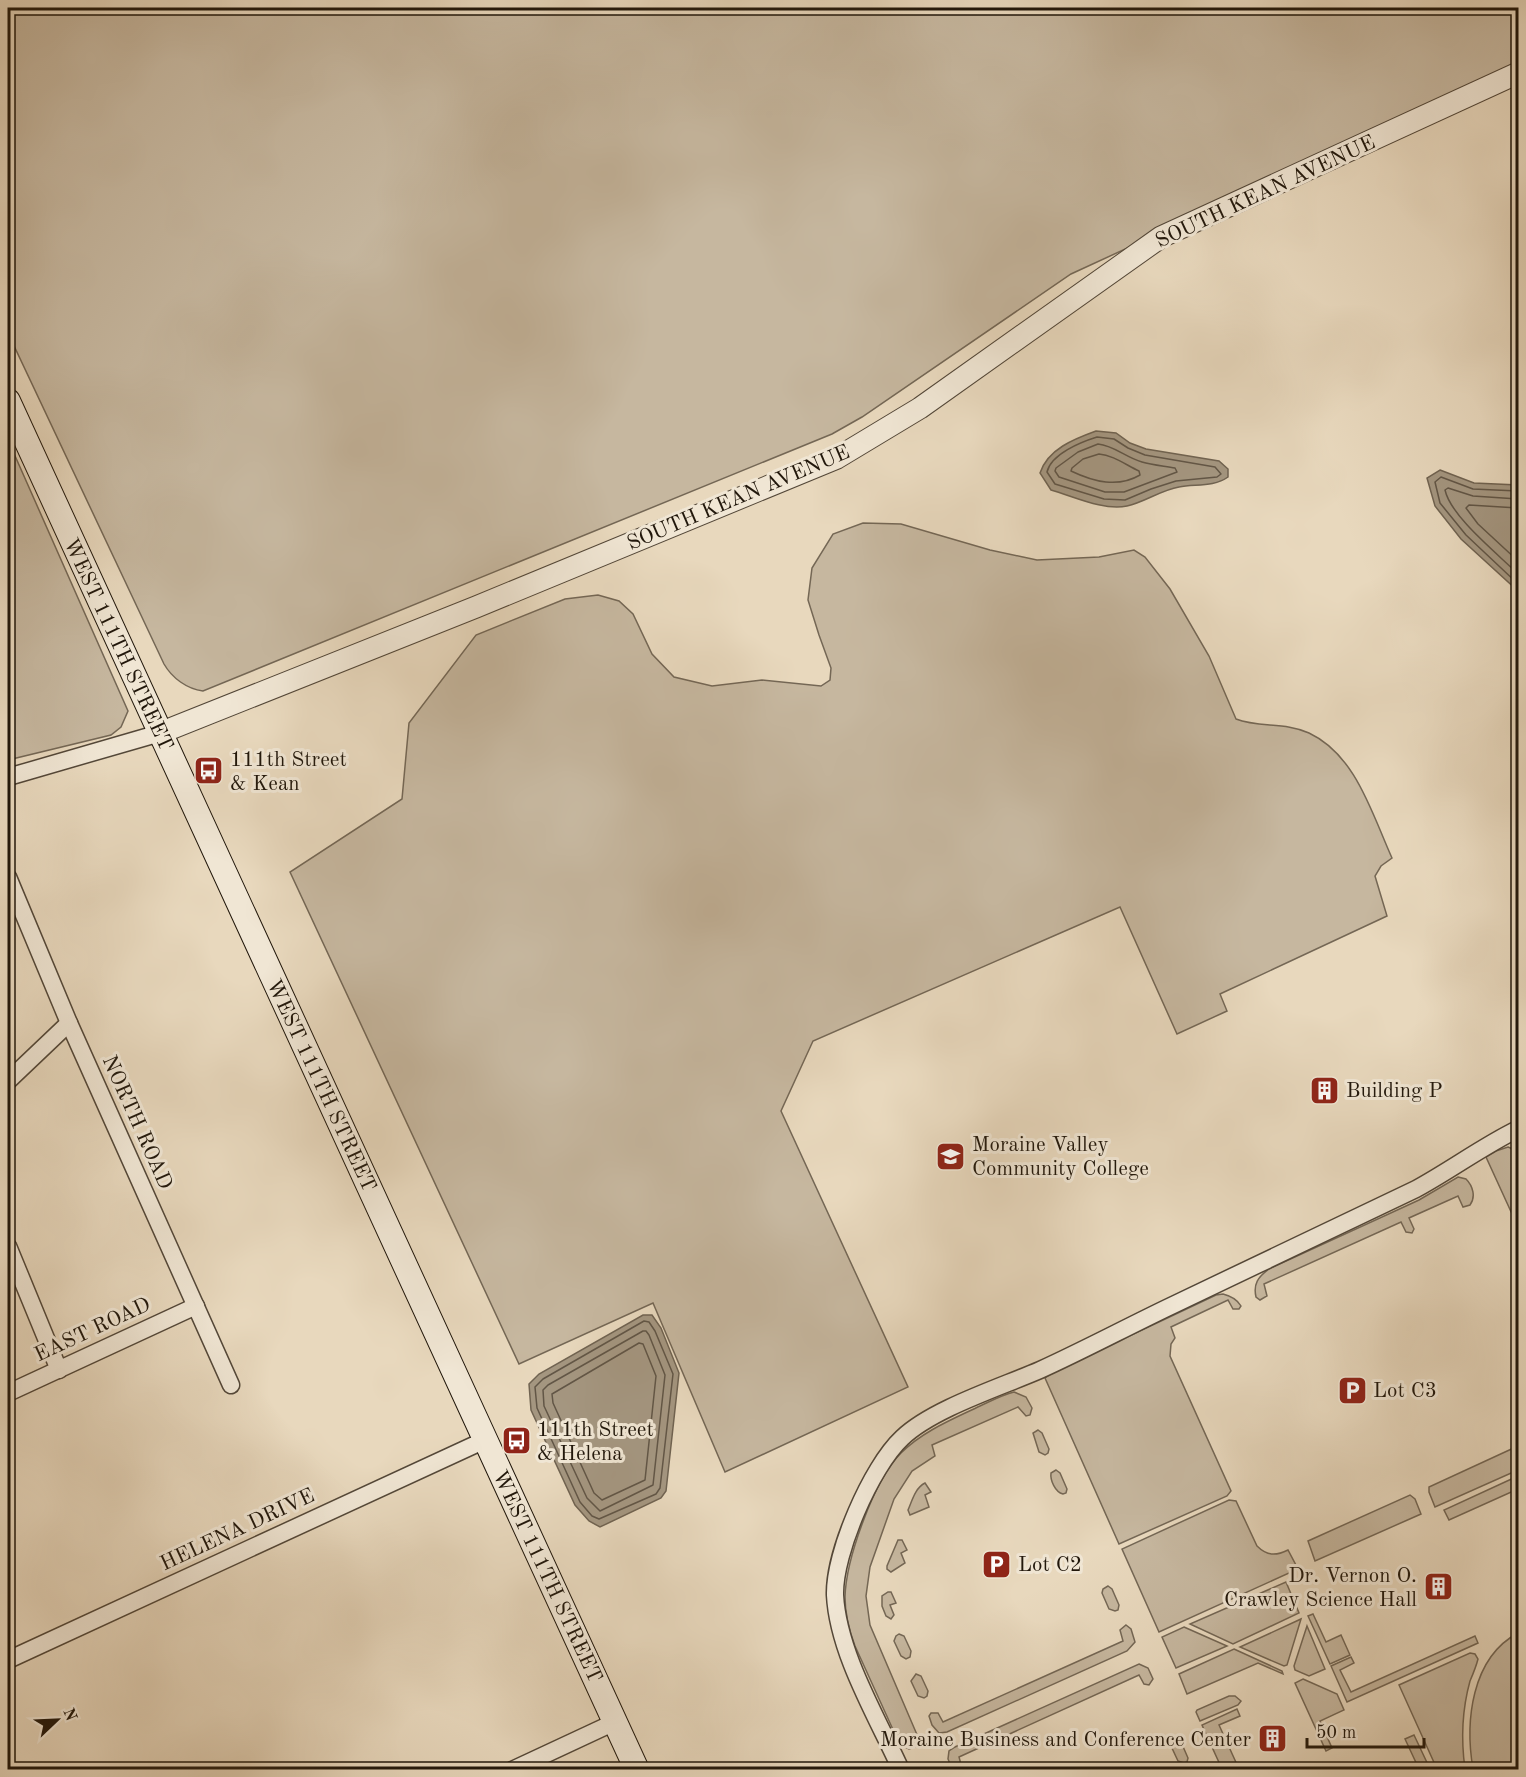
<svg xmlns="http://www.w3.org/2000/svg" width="1526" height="1777" font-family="'Old Standard TT',serif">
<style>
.green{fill:#c6b79f;stroke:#746755;stroke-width:1.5}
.water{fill:#a49680;stroke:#706351;stroke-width:1.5}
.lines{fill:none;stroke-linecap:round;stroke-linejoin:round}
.shore{stroke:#625646;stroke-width:1.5}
.minor-casing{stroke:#534738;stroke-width:19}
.tertiary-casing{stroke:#534738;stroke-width:23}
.secondary-casing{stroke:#21170b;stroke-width:26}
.minor{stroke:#f0e6d4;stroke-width:16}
.tertiary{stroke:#f0e6d4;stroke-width:21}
.secondary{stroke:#f0e6d4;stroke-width:24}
.labels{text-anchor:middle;stroke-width:6;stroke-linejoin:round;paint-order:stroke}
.street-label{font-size:21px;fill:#21170b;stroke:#f0e6d4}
.poi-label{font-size:21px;fill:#21170b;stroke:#f0e6d4;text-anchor:start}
</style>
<rect width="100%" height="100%" fill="#e8d8bd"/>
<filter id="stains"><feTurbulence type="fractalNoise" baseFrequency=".00333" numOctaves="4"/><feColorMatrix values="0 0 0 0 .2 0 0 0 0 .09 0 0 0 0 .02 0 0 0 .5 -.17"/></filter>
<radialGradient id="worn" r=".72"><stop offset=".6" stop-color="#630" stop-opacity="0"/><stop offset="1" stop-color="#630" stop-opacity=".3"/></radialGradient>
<g class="green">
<path d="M8,8H1518V68L1071,274L862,417L832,434L203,691C187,689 172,678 164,664L8,333Z"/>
<polygon points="8,440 128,711 121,727 111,735 8,760"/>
<path d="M863,523L901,524L990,550L1037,560L1099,557L1134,550L1145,557L1170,589L1209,656L1236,719C1259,728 1285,722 1309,733C1356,755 1372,814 1392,858L1381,866L1375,876L1387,916L1220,994L1227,1011L1177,1034L1120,907L813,1041L781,1111L908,1387L725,1472L653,1303L519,1364L290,872L402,799L409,723L476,635L565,599L598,595L619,601L633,614L652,654L674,677L712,686L762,680L821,686L830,680L831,668L819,635L808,600L812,568L833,534Z"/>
<polygon points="1508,1147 1513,1149 1518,1156 1518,1227 1486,1157 1496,1151"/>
<path d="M1458,1177L1466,1179C1473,1186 1476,1197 1470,1205L1463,1207L1458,1196L1409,1218L1414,1229L1412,1233L1406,1232L1401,1222L1264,1284L1267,1296L1260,1300L1256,1297C1253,1284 1258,1277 1269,1269L1419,1200Z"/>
<path d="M1223,1294C1231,1296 1237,1299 1241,1306L1239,1309H1233L1228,1300L1171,1327L1175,1338L1171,1344L1170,1356L1231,1491L1227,1496L1119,1544L1045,1378L1053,1372L1216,1295Z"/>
<path d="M1014,1392L1026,1397L1032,1408L1030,1415L1026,1416L1018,1407L932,1445L935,1456L912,1471L894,1499L870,1567L866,1596L870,1625L918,1737L915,1747L909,1749L900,1745L855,1646C849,1630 845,1614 845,1597C846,1559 874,1480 901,1453C923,1431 953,1419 980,1406C991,1401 1002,1395 1014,1392Z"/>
<polygon points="1038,1430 1042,1433 1049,1449 1048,1453 1045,1455 1039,1452 1033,1433"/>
<polygon points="1518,1446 1518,1470 1435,1507 1429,1492 1429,1487"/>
<path d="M1056,1470L1060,1473L1067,1489L1066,1493L1063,1494C1055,1492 1050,1480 1051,1473Z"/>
<polygon points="1518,1476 1518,1489 1449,1520 1444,1510"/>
<path d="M925,1483L931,1492L925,1495L929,1507L910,1515L908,1510C912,1501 915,1488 925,1483Z"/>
<polygon points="1410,1495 1415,1499 1421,1514 1315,1561 1308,1541"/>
<path d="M1229,1500L1236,1501L1257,1546C1267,1556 1276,1556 1288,1550L1298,1569L1159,1632L1122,1549Z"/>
<polygon points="898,1540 902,1540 907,1550 901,1553 905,1563 891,1572 887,1569 887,1566"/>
<polygon points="1286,1582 1299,1613 1233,1644 1190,1624"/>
<polygon points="1108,1586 1112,1589 1119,1605 1118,1610 1115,1611 1109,1609 1102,1593 1103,1589"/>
<polygon points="888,1592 891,1592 896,1603 890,1605 894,1615 891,1619 886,1616 882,1606 882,1596"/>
<polygon points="1313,1614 1326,1642 1341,1635 1350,1655 1330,1664 1308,1616"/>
<polygon points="1301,1619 1287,1665 1284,1666 1240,1647"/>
<polygon points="1126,1625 1131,1629 1135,1642 1127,1651 947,1732 939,1733 932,1725 929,1716 931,1713 938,1713 943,1722 1123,1641 1120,1630"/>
<polygon points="1307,1626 1325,1669 1309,1676 1295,1670 1294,1666"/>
<polygon points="1184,1627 1227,1646 1176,1668 1162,1637"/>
<path d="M1518,1633V1769H1473C1465,1722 1471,1658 1518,1633Z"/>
<polygon points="899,1634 904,1636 911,1651 910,1657 906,1659 901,1656 894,1641 896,1636"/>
<polygon points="1475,1636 1478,1643 1347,1702 1331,1666 1351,1657 1354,1663 1340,1670 1351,1692"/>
<polygon points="1234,1649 1282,1671 1283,1674 1258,1663 1187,1694 1179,1674"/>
<path d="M1470,1653L1475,1654L1478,1659C1476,1667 1473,1674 1470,1681C1462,1710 1461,1740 1465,1769H1437L1399,1685Z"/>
<polygon points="1139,1664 1148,1668 1153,1679 1149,1685 1144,1684 1139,1675 959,1757 962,1768 960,1769 952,1769 948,1759 949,1751 955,1747"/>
<polygon points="916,1674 921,1676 928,1691 927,1696 924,1698 918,1696 911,1681"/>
<polygon points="1303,1679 1337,1694 1344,1710 1320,1721 1332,1748 1326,1751 1295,1683"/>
<polygon points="1229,1696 1235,1696 1241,1701 1238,1705 1200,1721 1196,1712 1197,1710"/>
<polygon points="1237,1709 1240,1716 1219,1725 1239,1769 1222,1769 1202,1725"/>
<polygon points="1414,1735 1430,1769 1419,1769 1405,1739"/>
<polygon points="1174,1739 1177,1739 1181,1742 1188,1758 1187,1762 1184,1763 1178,1761 1171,1746"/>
</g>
<g class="water">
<path d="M1096,431L1116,433L1130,443L1146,449L1219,461L1228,469V477C1214,487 1196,484 1179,487C1161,490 1145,502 1127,506C1103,511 1073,496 1051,490L1040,473C1048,449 1074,439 1096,431Z"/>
<polygon points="1440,470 1474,483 1518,485 1518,591 1461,539 1435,506 1427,478"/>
<polygon points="643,1315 652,1315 661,1328 679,1373 666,1491 661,1498 600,1527 589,1521 575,1505 531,1410 529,1384 539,1374"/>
</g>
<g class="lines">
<g class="shore">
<path d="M1097,437L1114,439L1128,448L1145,455L1215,467L1221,474L1217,477L1176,481L1151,489L1125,500L1104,499L1055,484L1047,472C1051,454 1081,442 1097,437Z"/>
<path d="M1098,444C1115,446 1125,457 1142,462C1152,465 1164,466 1175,468L1177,472L1124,492H1105L1059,477L1055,471L1056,468L1078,452Z"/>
<path d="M1099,454C1113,455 1126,465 1139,471L1140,475C1118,488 1094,482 1071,471L1072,468L1083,459Z"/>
<polyline points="1518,491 1473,489 1441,477 1435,482 1440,503 1466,535 1518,584"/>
<path d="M1518,499L1473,496L1448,488L1445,490C1451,517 1498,554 1518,574"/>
<polyline points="1518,508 1469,505 1466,508 1478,524 1518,561"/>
<polygon points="644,1321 649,1322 655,1331 673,1374 660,1488 656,1494 599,1519 592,1516 580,1502 537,1408 535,1387 543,1379"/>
<polygon points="643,1331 646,1331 649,1335 665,1375 653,1485 600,1511 587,1498 544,1406 543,1390 548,1385"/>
<polygon points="639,1343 643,1344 656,1376 645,1480 602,1500 594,1493 553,1403 552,1394"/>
</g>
<defs>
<g id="minor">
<polyline points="8,777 160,733"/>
<polyline points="8,877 69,1023 231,1385"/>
<polyline points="8,1081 69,1023"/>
<polyline points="8,1246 59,1370"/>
<polyline points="8,1393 196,1306"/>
<polyline points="8,1660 485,1440"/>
<polyline points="512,1770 615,1722"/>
<path d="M901,1770C877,1717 838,1653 835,1595C834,1553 871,1467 902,1438C932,1409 1001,1387 1040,1370C1084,1350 1127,1327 1171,1306C1252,1267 1334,1228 1416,1189C1451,1170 1483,1146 1518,1129"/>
</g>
<polyline id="tertiary" points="160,733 476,607 837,458 920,408 1161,237 1518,73"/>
<polyline id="secondary" points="8,401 637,1770"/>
</defs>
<use href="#minor" class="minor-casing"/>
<use href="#tertiary" class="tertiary-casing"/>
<use href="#secondary" class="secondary-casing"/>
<use href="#minor" class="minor"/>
<use href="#tertiary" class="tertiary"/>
<use href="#secondary" class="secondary"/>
</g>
<defs>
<symbol id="bus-square" viewBox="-11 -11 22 22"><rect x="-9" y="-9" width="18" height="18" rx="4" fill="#8f2418" stroke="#f0e6d4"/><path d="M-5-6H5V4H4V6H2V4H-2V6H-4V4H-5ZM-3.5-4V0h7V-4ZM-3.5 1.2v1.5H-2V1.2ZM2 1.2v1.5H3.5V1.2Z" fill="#fff"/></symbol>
<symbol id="building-square" viewBox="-11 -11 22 22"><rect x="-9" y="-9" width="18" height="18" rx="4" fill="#8f2418" stroke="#f0e6d4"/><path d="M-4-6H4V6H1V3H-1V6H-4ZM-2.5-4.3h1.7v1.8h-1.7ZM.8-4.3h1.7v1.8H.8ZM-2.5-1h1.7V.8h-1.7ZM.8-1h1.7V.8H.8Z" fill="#fff"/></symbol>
<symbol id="university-square" viewBox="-11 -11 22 22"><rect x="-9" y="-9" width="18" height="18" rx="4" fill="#8f2418" stroke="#f0e6d4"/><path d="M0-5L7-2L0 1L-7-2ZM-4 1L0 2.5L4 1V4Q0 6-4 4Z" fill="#fff"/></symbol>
<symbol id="parking-square" viewBox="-11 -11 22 22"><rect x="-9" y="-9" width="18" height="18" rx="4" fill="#8f2418" stroke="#f0e6d4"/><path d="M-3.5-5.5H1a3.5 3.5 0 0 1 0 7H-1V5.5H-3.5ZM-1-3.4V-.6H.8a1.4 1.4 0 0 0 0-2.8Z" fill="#fff"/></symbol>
</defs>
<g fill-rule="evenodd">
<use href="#bus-square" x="192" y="754" width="33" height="33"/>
<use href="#building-square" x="1308" y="1074" width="33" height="33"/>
<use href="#university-square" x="934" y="1140" width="33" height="33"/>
<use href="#parking-square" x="1336" y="1374" width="33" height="33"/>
<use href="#bus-square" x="500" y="1424" width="33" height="33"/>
<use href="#parking-square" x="980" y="1548" width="33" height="33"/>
<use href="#building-square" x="1422" y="1570" width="33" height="33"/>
<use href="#building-square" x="1256" y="1722" width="33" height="33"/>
</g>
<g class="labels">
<g class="street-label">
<text transform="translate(1265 191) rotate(-25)" y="7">SOUTH KEAN AVENUE</text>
<text transform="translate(738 497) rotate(-23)" y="7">SOUTH KEAN AVENUE</text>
<text transform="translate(119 644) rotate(65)" y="7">WEST 111TH STREET</text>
<text transform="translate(322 1085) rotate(65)" y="7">WEST 111TH STREET</text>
<text transform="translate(138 1122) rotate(66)" y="7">NORTH ROAD</text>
<text transform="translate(92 1329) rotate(-25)" y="7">EAST ROAD</text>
<text transform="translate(237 1529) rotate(-25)" y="7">HELENA DRIVE</text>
<text transform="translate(548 1576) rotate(65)" y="7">WEST 111TH STREET</text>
</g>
<g class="poi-label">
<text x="230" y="766">111th Street<tspan x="230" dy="24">&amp; Kean</tspan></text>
<text x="1346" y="1097">Building P</text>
<text x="972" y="1151">Moraine Valley<tspan x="972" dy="24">Community College</tspan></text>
<text x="1373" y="1397">Lot C3</text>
<text x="537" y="1436">111th Street<tspan x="537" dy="24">&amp; Helena</tspan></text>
<text x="1018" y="1571">Lot C2</text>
<text x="1417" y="1582" text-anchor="end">Dr. Vernon O.<tspan x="1417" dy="24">Crawley Science Hall</tspan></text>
<text x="1251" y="1746" text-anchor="end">Moraine Business and Conference Center</text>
</g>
</g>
<rect width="1526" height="1777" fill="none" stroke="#e8d8bd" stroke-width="30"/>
<rect x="9" y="9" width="1508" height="1759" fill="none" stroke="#21170b" stroke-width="3"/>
<rect x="15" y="15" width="1496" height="1747" fill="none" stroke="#21170b" stroke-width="1.5"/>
<g transform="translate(57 1720) rotate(67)" stroke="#f0e6d4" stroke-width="4.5" paint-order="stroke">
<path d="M0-4.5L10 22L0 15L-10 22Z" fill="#21170b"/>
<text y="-9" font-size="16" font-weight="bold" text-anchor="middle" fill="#21170b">N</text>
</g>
<path d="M1307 1738v9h117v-9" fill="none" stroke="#21170b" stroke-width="3"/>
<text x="1316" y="1738" font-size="18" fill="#21170b" stroke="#f0e6d4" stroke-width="4.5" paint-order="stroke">50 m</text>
<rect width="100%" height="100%" filter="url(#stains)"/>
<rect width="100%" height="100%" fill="url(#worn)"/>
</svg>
